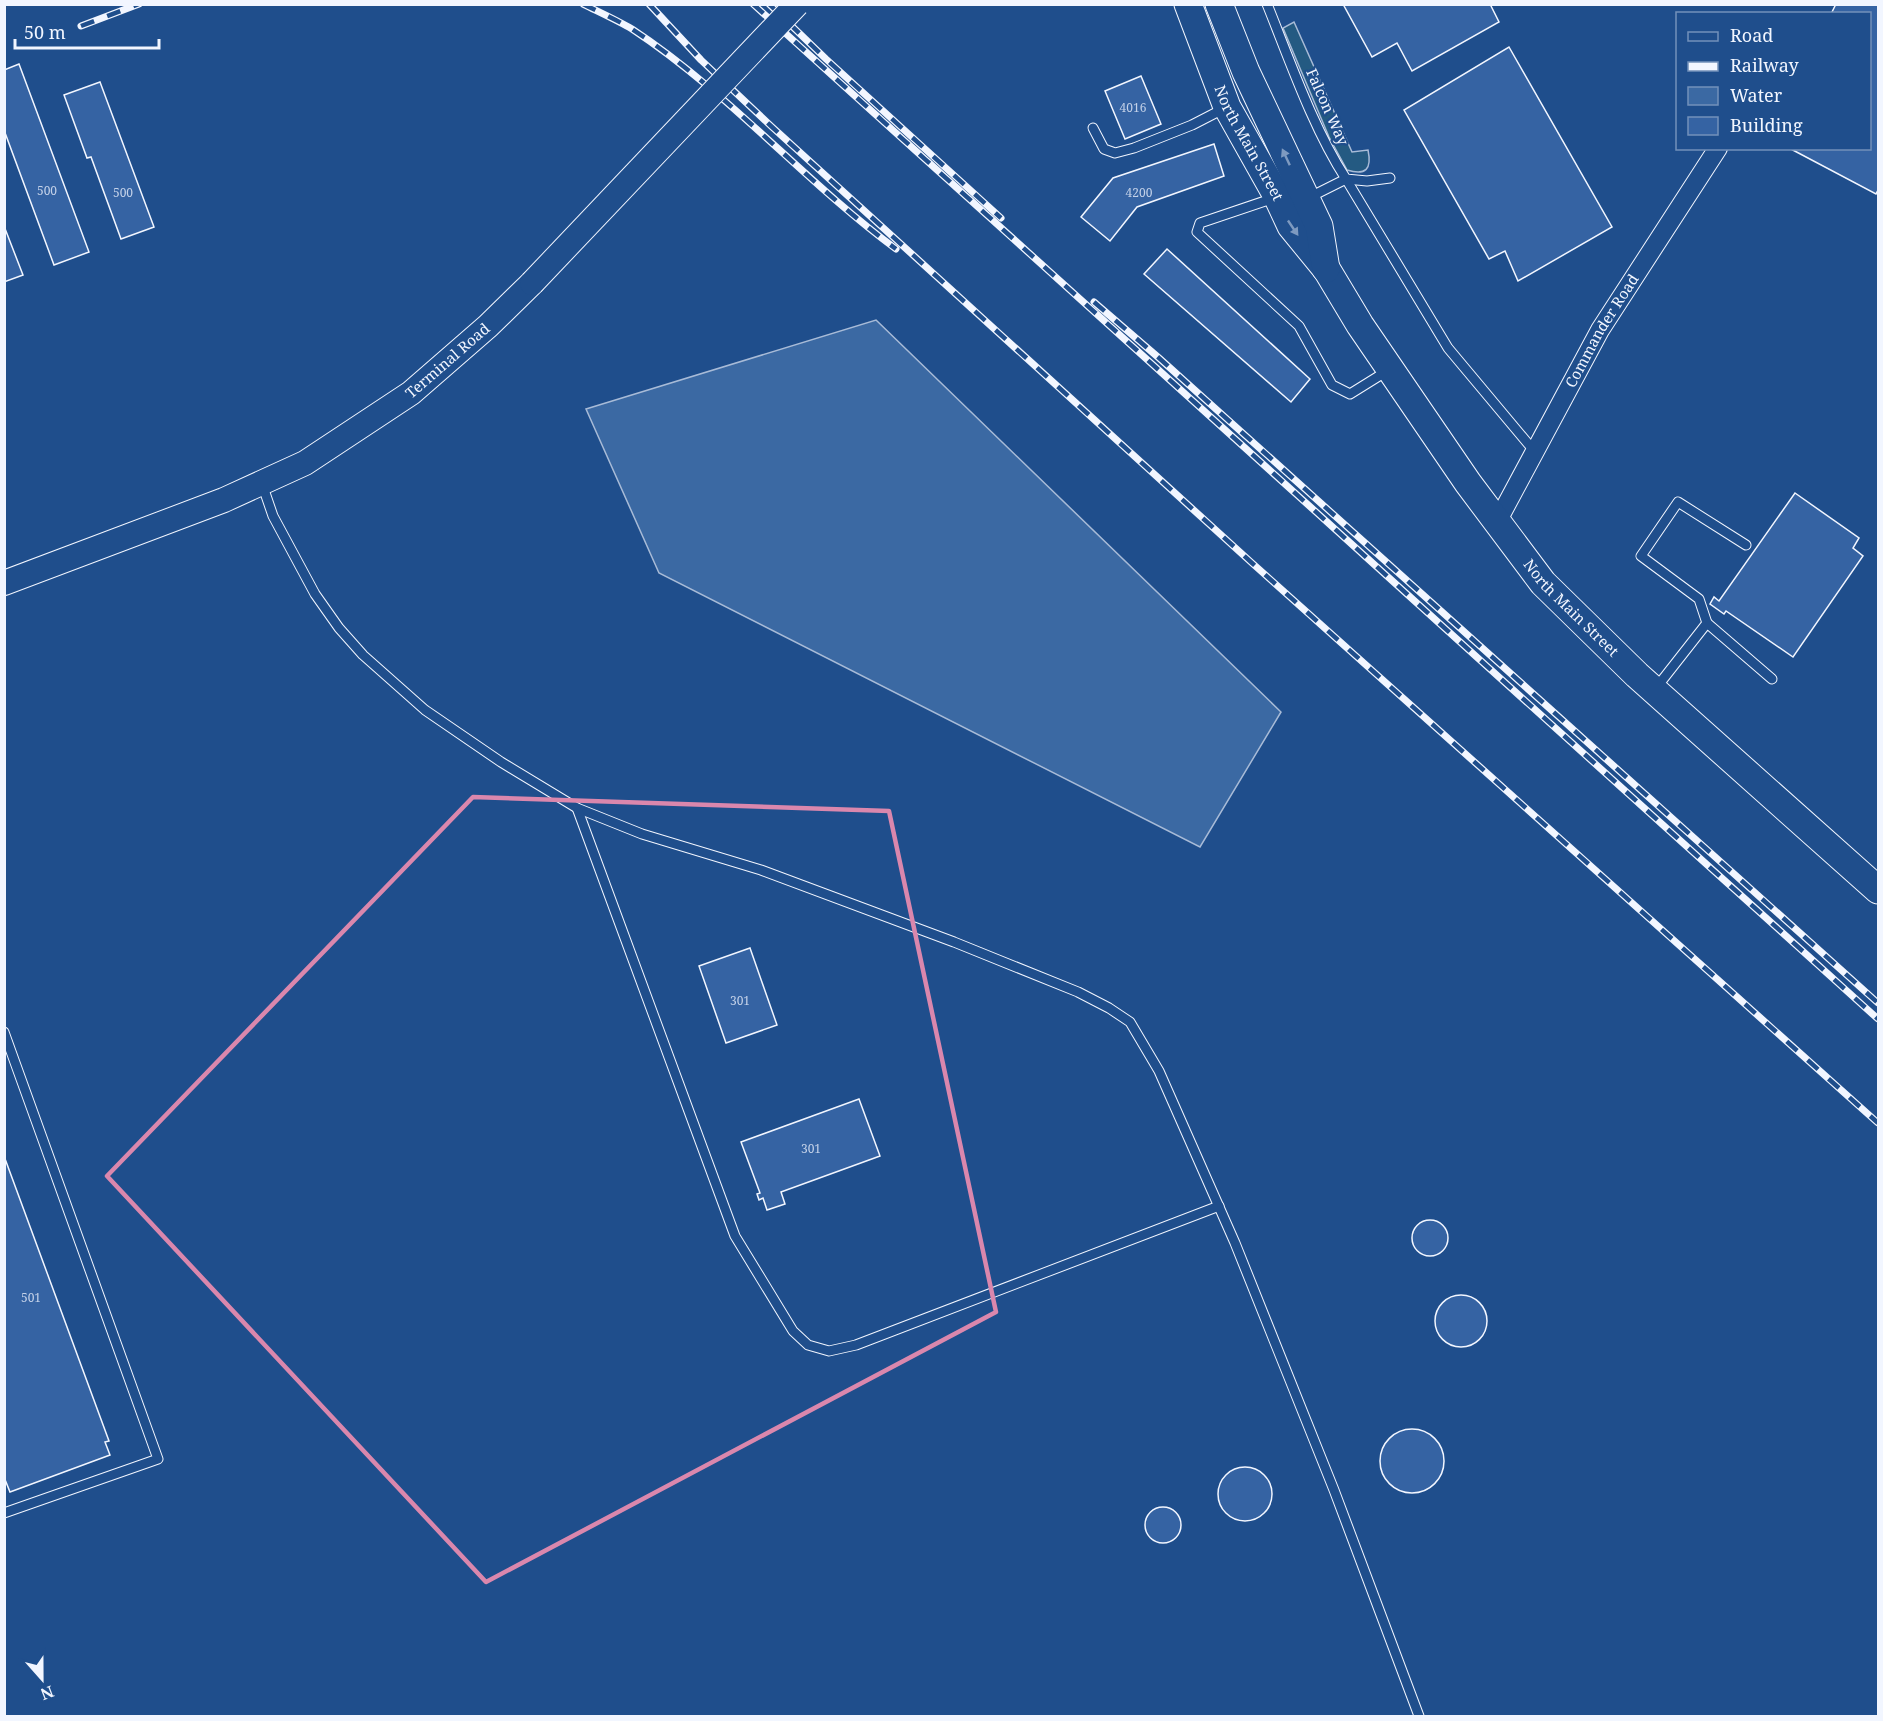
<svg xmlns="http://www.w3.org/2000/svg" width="1883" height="1721" font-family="'Noto Serif',serif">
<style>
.green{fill:#245a82;stroke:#a8bbd7;stroke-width:1.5}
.water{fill:#3b69a3;stroke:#a8bbd7;stroke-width:1.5}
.building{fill:#3563a3;stroke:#f2f6ff;stroke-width:1.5}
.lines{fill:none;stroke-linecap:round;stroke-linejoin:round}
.service-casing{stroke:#f2f6ff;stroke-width:11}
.minor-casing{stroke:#f2f6ff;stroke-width:20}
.secondary-casing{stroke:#f2f6ff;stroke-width:26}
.primary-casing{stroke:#f2f6ff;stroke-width:29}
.service{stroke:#1f4e8c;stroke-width:9}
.minor{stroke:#1f4e8c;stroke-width:18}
.secondary{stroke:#1f4e8c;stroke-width:24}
.primary{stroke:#1f4e8c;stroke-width:27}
.rail-casing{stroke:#f2f6ff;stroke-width:7}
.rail{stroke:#1f4e8c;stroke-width:4.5;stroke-dasharray:14;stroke-linecap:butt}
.secondary-bridge-casing{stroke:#f2f6ff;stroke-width:26;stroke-linecap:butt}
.secondary-bridge{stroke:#1f4e8c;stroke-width:24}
.oneway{fill:#7e9ac0}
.marked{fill:none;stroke:#da87ad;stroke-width:4.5;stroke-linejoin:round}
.labels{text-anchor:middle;stroke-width:4.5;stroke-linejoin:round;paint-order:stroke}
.number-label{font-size:12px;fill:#c3d1e8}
.street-label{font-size:15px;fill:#f2f6ff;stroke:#1f4e8c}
</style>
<rect width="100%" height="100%" fill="#1f4e8c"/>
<path class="green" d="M1294,22L1352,152L1368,150C1372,169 1366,176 1347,170L1329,137L1283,28Z"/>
<polygon class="water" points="876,320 1281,712 1200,847 659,573 586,409"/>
<g class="building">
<polygon points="1343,4 1490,4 1499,22 1412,71 1397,43 1372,57"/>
<polygon points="1836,4 1878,4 1878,193 1877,192 1876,194 1789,148 1870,148 1870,14 1831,14"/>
<polygon points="1509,47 1612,227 1518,281 1505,251 1489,259 1404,110"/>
<polygon points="19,64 89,252 54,265 4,130 4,70"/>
<polygon points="1141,76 1161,124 1125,139 1105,91"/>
<polygon points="100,82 154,227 121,239 91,157 87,158 64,95"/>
<polygon points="1214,144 1224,176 1137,207 1110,241 1081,217 1113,178"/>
<polygon points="4,226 23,275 4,282"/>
<polygon points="1167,249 1310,379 1291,402 1144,274"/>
<polygon points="1795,493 1859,538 1853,548 1863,556 1793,657 1726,611 1724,614 1710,604 1714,597 1719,601"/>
<polygon points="750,948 777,1025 726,1043 699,966"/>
<polygon points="859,1099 880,1156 781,1192 785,1204 767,1210 763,1198 759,1200 757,1194 760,1193 741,1142"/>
<polygon points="4,1156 109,1441 105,1442 110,1455 10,1492 4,1477"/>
<circle cx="1430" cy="1238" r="18"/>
<circle cx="1461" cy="1321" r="26"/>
<circle cx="1412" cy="1461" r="32"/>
<circle cx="1245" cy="1494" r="27"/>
<circle cx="1163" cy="1525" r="18"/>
</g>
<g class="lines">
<defs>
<g id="service">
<path d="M1267,4C1290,61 1313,128 1346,179L1367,181L1390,178"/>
<polyline points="1093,128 1104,149 1115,153 1134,148 1192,125 1225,108"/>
<polyline points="1274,198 1200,223 1197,232 1299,326 1332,385 1350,394 1387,371"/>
<polyline points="1308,198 1346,179 1448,348 1535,452"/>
<polyline points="262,484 273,516 315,594 339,628 363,655 425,710 501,762 577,808 642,834 761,870 954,942 1078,992 1109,1008 1130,1022 1159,1071 1235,1243 1334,1490 1419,1716"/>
<polyline points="1707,623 1699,599 1641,556 1678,502 1746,545"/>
<polyline points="1656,688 1707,623 1772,679"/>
<polyline points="577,808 735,1236 793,1331 808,1345 829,1351 856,1345 1219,1206"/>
<polyline points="4,1032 158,1459 4,1513"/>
</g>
<g id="minor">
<path id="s1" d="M1497,522L1600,330L1718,148"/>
</g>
<g id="secondary">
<path id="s2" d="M4,583L224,500L305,463L411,393L488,326L532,283"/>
</g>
<g id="primary">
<path id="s3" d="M1188,4L1227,107L1277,196L1291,226L1327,270L1360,325L1468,483L1543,583L1637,675L1878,890"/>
<polyline points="1219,4 1246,72 1319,226 1326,269"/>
</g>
</defs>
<use href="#service" class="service-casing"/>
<use href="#minor" class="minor-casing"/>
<use href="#secondary" class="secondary-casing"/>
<use href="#primary" class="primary-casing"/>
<use href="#service" class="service"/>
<use href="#minor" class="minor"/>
<use href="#secondary" class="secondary"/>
<use href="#primary" class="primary"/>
<defs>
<g id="rail">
<path d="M583,4C599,12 617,20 632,29C728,92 804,181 896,249"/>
<polyline points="649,4 701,60 771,126 1252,563 1878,1123"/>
<polyline points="753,4 1878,1019"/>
<polyline points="769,4 826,59 1001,218"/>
<polyline points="81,26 139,4"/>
<polyline points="1094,302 1159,358 1878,1003"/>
</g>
</defs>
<use href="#rail" class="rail-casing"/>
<use href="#rail" class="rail"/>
<defs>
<polyline id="secondary-bridge" points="532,283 797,4"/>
</defs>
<use href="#secondary-bridge" class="secondary-bridge-casing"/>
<use href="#secondary-bridge" class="secondary-bridge"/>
</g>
<defs><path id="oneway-solid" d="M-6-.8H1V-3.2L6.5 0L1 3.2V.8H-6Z" transform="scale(1.5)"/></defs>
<g class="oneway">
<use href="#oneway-solid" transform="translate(1286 157) rotate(-115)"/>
<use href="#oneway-solid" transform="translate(1293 228) rotate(56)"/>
</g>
<path class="marked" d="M473,797L889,811L996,1312L486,1582L107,1176Z"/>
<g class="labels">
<g class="number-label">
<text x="1133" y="112">4016</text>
<text x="47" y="195">500</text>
<text x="123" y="197">500</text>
<text x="1139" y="197">4200</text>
<text x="740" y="1005">301</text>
<text x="811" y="1153">301</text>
<text x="31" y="1302">501</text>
</g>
<g class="street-label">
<text transform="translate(1327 107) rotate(66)" y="5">Falcon Way</text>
<text dy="5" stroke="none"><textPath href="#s3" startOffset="152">North Main Street</textPath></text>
<text dy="5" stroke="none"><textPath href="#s1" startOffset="218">Commander Road</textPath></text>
<text dy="5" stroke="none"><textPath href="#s2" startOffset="500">Terminal Road</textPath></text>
<text dy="5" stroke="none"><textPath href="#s3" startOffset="720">North Main Street</textPath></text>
</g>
</g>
<rect width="1883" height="1721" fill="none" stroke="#f2f6ff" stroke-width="12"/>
<rect x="1676" y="12" width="195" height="138" fill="#1f4e8c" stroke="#7391ba" stroke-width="1.5"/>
<rect x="1688" y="32" width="30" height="9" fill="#1f4e8c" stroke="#7391ba" stroke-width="1.5"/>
<text x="1730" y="42" font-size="18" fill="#f2f6ff">Road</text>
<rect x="1688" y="62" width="30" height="9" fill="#f2f6ff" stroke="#7391ba" stroke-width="1.5"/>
<text x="1730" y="72" font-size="18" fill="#f2f6ff">Railway</text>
<rect x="1688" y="87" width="30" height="18" fill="#3b69a3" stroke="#7391ba" stroke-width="1.5"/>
<text x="1730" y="102" font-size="18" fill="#f2f6ff">Water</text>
<rect x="1688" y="117" width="30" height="18" fill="#3563a3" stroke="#7391ba" stroke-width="1.5"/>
<text x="1730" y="132" font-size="18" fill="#f2f6ff">Building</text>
<g transform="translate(42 1679) rotate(159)" stroke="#1f4e8c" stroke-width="4.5" paint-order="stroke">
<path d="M0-4.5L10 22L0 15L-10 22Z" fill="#f2f6ff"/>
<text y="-9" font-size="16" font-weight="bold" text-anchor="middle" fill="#f2f6ff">N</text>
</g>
<path d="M15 39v9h144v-9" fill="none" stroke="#f2f6ff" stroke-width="3"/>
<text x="24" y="39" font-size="18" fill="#f2f6ff" stroke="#1f4e8c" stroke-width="4.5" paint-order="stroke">50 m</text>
</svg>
